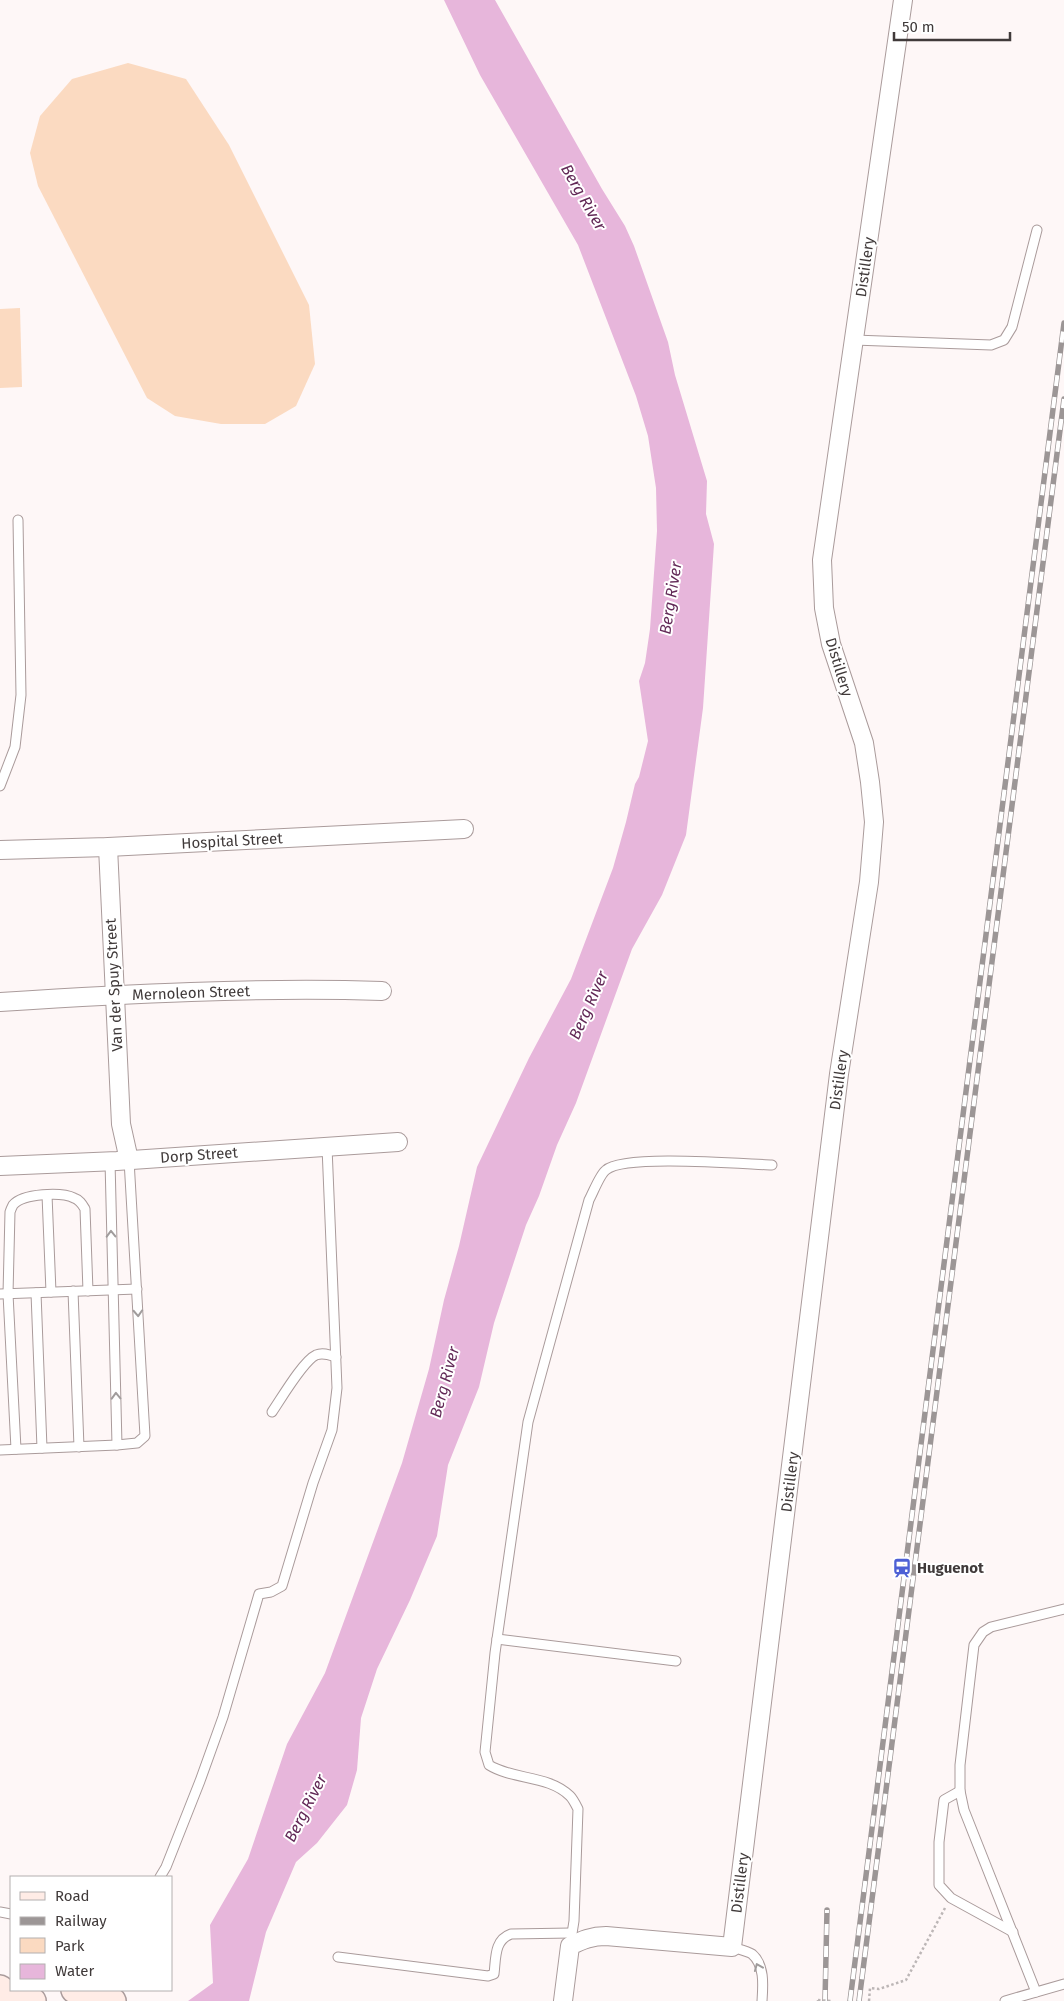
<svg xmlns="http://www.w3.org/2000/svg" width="1064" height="2001" font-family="'Fira Sans',sans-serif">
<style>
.green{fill:#fbdac1}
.water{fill:#e7b6db}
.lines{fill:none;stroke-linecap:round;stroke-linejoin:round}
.lane-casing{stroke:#aa9b9b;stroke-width:11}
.street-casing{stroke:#aa9b9b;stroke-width:20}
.secondary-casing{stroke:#aa9b9b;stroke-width:28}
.path{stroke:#bcb6b6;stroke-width:2.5;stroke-dasharray:2.5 2.5;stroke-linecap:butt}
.lane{stroke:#fff;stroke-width:9}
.street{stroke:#fff;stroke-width:18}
.secondary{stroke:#ffece6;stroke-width:25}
.rail-casing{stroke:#9c9696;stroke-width:5.5}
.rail{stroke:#fff;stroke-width:4;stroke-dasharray:11;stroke-linecap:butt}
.path-bridge{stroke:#bcb6b6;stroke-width:2.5;stroke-dasharray:2.5 2.5;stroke-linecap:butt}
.oneway{stroke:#a09c9c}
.labels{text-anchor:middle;stroke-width:4;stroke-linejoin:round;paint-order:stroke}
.street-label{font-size:15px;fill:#403a3a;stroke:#fff}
.poi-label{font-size:15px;font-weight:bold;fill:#403a3a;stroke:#fff;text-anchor:start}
.water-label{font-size:16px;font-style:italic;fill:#622957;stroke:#fff}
</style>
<rect width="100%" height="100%" fill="#fef7f7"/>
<g class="green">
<polygon points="128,63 186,79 229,145 309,305 315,364 296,406 265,424 221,424 175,416 147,398 38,186 30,153 40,116 72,79"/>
<polygon points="20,308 22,387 0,388 0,309"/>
</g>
<polygon class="water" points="444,0 495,0 602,189 625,226 634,246 668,342 675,375 707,481 706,514 714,544 703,708 686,835 662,895 632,949 576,1103 557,1145 539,1196 526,1225 494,1323 479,1387 448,1465 437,1536 410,1600 377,1669 361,1718 357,1770 347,1805 317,1843 296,1862 266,1932 249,2001 188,2001 213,1983 210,1925 248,1859 287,1744 325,1673 402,1463 429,1369 444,1300 459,1246 477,1167 529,1058 571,979 613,868 626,822 635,784 639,777 648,741 639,681 645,663 650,629 657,531 656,488 648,436 636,396 578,245 480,75"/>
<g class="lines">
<defs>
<g id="lane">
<polyline points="854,340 991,345 1004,340 1012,327 1037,230"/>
<polyline points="0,786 15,747 21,695 18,520"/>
<polyline points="110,1161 117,1445"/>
<polyline points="47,1195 51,1292"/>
<polyline points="73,1291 79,1447"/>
<polyline points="36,1293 42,1448"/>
<polyline points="0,1294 137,1289"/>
<path d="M272,1412C281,1399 303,1361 316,1355C323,1352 330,1355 336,1357"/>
<path d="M16,1449L8,1294L10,1212C11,1209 12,1207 13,1205C23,1193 62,1192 74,1198C80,1200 82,1204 85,1209L88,1291"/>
<polyline points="0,1450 117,1445 137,1443 145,1436 129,1160"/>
<polyline points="497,1639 676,1661"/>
<polyline points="960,1791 944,1800 939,1842 939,1885 951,1898 1013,1932"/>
<polyline points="160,1877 166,1867 200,1781 223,1717 259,1594 271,1592 282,1586 313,1483 332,1430 337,1388 327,1147"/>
<polyline points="0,1912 11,1914"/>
<path d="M570,1946L574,1921L578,1809C576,1805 573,1799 570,1796C549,1775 513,1780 489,1765L485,1752L495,1653L528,1422L589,1200C593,1193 600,1174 606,1170C624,1154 743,1164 772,1165"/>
<path d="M732,1947C738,1949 747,1951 752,1954C765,1965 763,1986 762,2001"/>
<path d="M338,1957L488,1976L494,1974C496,1958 494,1940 511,1934L571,1933"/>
<polyline points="1036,1992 964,1810 960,1791 960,1765 974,1645 983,1632 991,1627 1064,1609"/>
<polyline points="1005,2001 1064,1984"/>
</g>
<g id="street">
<polyline points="108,847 121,1124 129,1160"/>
<polyline points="0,850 108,847 464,829"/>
<path d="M0,1002C127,994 255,987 382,991"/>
<polyline points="0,1166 117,1161 398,1142"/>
<path d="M563,2001L570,1946C582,1940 592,1936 606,1936L732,1947L839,1074L869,882L874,822L870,782L864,743L831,644L824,608L822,560L903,0"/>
</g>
<g id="secondary">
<polyline points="0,1988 8,1994 33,2001"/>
<polyline points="74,1990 113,2001"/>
</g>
</defs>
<use href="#lane" class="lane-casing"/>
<use href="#street" class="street-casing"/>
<use href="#secondary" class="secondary-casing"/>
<g class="path">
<polyline points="818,2001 818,2000"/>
<polyline points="869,2001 870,1988 879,1989 906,1980 945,1908"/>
</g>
<use href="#lane" class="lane"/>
<use href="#street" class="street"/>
<use href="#secondary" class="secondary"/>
<defs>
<g id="rail">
<polyline points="825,2001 827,1910"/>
<polyline points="850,2001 1064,323"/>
<polyline points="859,2001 1064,399"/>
</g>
</defs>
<use href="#rail" class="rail-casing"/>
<use href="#rail" class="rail"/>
<polyline class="path-bridge" points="818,2000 831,2001"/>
</g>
<defs><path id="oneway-chevron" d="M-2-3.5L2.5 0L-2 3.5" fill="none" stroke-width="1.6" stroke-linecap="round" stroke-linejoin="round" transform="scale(1.25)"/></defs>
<g class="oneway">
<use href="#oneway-chevron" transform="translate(111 1234) rotate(-91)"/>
<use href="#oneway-chevron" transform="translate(138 1313) rotate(87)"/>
<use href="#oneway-chevron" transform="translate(116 1396) rotate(-92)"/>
<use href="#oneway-chevron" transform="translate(758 1967) rotate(-113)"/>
</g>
<defs>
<symbol id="station-bare" viewBox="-9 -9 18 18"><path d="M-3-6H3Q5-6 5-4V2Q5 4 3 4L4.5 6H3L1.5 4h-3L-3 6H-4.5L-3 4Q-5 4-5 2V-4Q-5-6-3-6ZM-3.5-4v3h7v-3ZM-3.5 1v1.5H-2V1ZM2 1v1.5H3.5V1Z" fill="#4d60d5" stroke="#fff" stroke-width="2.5" paint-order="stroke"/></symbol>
</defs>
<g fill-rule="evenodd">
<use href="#station-bare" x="888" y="1554" width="28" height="28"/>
</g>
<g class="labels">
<g class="street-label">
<text transform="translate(865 267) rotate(-82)" y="5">Distillery</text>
<text transform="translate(839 667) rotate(73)" y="5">Distillery</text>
<text transform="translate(232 841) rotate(-3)" y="5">Hospital Street</text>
<text transform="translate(114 985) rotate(-93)" y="5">Van der Spuy Street</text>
<text transform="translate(191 993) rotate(-2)" y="5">Mernoleon Street</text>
<text transform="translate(839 1080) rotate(-82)" y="5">Distillery</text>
<text transform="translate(199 1155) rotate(-4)" y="5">Dorp Street</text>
<text transform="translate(790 1482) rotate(-83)" y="5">Distillery</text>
<text transform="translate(740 1883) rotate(-83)" y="5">Distillery</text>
</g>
<g class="poi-label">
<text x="917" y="1573">Huguenot</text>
</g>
<g class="water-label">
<text transform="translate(584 197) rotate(60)" y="6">Berg River</text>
<text transform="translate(670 598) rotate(-81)" y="6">Berg River</text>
<text transform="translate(588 1005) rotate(-66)" y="6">Berg River</text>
<text transform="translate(444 1382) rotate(-75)" y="6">Berg River</text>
<text transform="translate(305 1808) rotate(-63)" y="6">Berg River</text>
</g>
</g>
<rect x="10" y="1876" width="162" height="115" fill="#ffffff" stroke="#b3b0b0"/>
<rect x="20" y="1892" width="25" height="8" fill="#ffece6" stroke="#b3b0b0"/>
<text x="55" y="1901" font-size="15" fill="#403a3a">Road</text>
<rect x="20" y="1917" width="25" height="8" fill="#9c9696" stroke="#b3b0b0"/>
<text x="55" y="1926" font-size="15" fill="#403a3a">Railway</text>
<rect x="20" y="1938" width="25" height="15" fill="#fbdac1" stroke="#b3b0b0"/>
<text x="55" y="1951" font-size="15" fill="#403a3a">Park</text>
<rect x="20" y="1964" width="25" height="15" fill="#e7b6db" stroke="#b3b0b0"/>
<text x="55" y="1976" font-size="15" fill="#403a3a">Water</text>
<path d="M894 32v8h116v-8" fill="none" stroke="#403a3a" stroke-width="2.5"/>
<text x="902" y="32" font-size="15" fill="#403a3a" stroke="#ffffff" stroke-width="4" paint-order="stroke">50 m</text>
</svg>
